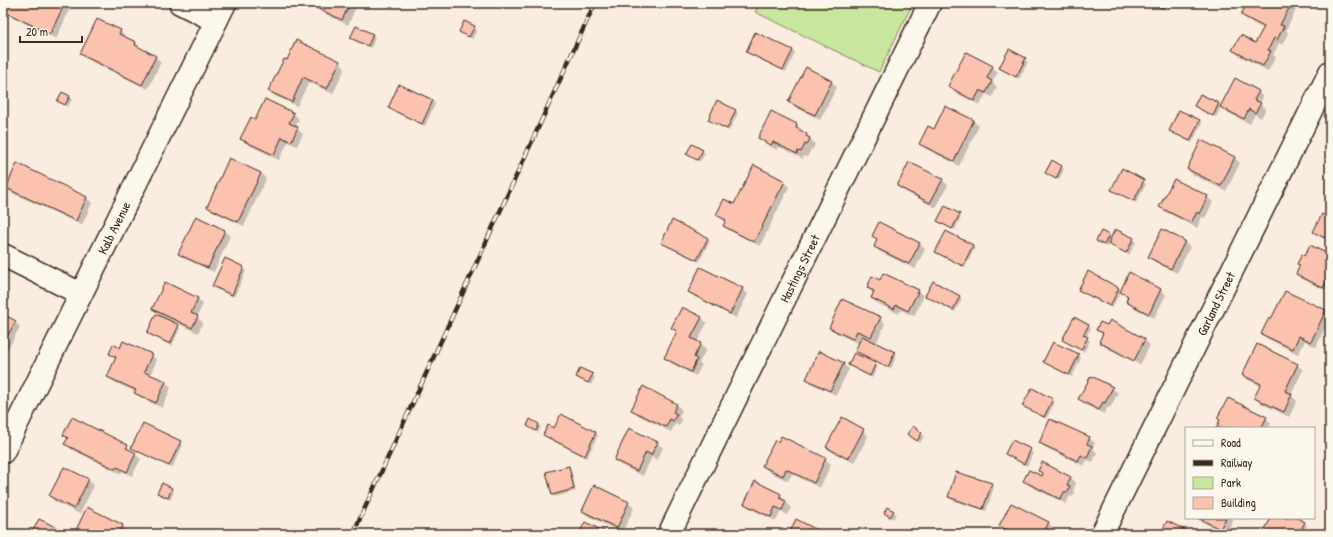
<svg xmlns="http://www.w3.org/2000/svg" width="1333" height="537" font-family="'Patrick Hand',sans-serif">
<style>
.green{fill:#c9e69e;stroke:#82885e}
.shadow{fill:#0003}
.building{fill:#fbc2b0;stroke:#3b2a1e}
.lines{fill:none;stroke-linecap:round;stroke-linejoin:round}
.minor-casing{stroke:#3b2a1e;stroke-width:25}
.minor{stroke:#fbf7ec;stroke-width:22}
.rail-casing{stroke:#3b2a1e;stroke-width:4.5}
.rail{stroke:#fbf7ec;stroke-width:3;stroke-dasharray:9;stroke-linecap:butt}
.labels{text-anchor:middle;stroke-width:3;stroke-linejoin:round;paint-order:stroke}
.street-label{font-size:13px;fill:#3b2a1e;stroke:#fbf7ec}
</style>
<rect width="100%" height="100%" fill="#fbece0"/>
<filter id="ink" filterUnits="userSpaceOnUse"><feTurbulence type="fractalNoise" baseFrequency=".025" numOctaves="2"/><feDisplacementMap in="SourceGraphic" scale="8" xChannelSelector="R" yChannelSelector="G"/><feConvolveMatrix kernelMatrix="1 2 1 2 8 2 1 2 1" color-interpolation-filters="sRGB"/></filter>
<g filter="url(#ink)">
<polygon class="green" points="760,3 913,3 879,72 755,12"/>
<g class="shadow">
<polygon points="3,3 63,3 70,9 56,39 6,14 3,11"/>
<polygon points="315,3 358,3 348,25 319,11 314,6"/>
<polygon points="1008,3 1022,3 1019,8"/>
<polygon points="1140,3 1152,3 1149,7"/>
<polygon points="1152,3 1167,3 1164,10"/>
<polygon points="1248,3 1292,3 1297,8 1286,30 1288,33 1282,45 1279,43 1273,55 1276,57 1268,71 1239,56 1233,50 1256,44 1264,29 1247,20 1242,15"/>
<polygon points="474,27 477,30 472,39 460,32"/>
<polygon points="356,28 373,35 375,38 371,48 354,40 352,38"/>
<polygon points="120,31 126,37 125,38 136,43 141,49 155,57 161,62 148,89 86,59 81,54"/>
<polygon points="296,42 340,62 345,68 333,94 309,82 297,106 275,96 269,90 287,61"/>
<polygon points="792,50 795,53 786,72 749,54 747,52"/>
<polygon points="1010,50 1028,62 1019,79 1003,70"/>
<polygon points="992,67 998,72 992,82 997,87 992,97 986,94 980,105 954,92 949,86"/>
<polygon points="831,81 837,87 820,120 795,107 790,102"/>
<polygon points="399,86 433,101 435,104 425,126 392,110 389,108"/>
<polygon points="1258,91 1263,97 1260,104 1266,109 1261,118 1255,114 1250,124 1227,112 1221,107 1216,117 1195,105 1200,95 1219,104 1222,107"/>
<polygon points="69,96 72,99 68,107 58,101"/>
<polygon points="717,102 738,113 729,131 709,120"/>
<polygon points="772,112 797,125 802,130 801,132 807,135 812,140 812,141 815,145 812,150 811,149 807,157 804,156 803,159 778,146 777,150 764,143 759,138"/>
<polygon points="293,113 299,119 295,127 303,134 297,146 288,142 279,160 247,144 241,139 256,121"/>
<polygon points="973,121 952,162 926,149 920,144 935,130"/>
<polygon points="1199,121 1202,123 1192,143 1170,131"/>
<polygon points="974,122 979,126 959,166 954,163"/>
<polygon points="692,145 705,153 700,162 690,156"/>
<polygon points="3,151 8,156 3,166"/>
<polygon points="1234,157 1240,163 1226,191 1193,175 1188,169"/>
<polygon points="1052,162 1064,169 1059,180 1046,173"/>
<polygon points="17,165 87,198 92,203 82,225 12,193 7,188"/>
<polygon points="1122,170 1146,184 1136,203 1112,189"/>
<polygon points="261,173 266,179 244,226 214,212 208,207"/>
<polygon points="942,180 948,185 936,208 904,191 898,186"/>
<polygon points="784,182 789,187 760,246 730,231 724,226 726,222 717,215"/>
<polygon points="1207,197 1213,202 1205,218 1202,217 1197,228 1166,212 1161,207"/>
<polygon points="1330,211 1330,242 1320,237 1315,231 1327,217"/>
<polygon points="959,215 961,217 955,230 938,221"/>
<polygon points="225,231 230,236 214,272 185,259 179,254"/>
<polygon points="1102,233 1111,239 1133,239 1136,242 1129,255 1109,244 1107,247 1100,243 1098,241"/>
<polygon points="873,236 919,243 925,249 915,269 880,252 875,247 878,241"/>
<polygon points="707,239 710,241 699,262 665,245 662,242"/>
<polygon points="1184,242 1190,247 1177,273 1155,262 1149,257"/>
<polygon points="972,246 975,248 965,267 939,254"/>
<polygon points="1330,256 1329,292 1302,279 1297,274 1301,266 1298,263 1305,257"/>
<polygon points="243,268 246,271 234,297 216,289 213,286"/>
<polygon points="880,281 918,291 924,296 914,316 901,310 899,314 877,303 872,298 874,294 868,288"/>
<polygon points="165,283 198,299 203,304 197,317 203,323 198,333 175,322 180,328 172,346 151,335 148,333 162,318 153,309"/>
<polygon points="933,283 962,299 955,312 926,295"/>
<polygon points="742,289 748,294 736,318 695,297 689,292"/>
<polygon points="1118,289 1121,291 1161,290 1166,295 1154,318 1132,307 1127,301 1128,298 1121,291 1112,308 1082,292"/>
<polygon points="1325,311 1330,316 1330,318 1316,347 1305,341 1298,354 1268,339 1262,334 1272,320"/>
<polygon points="3,315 15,322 20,327 3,358"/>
<polygon points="702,318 707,323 697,342 706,350 699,363 702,365 696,376 671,363 665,357 677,333 672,328"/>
<polygon points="880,318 885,324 876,344 895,353 897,355 891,369 870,359 869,361 878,366 872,378 849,365 862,357 856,351 859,344 836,333 830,327"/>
<polygon points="1110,322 1145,340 1150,345 1140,365 1105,347 1100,342 1103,335 1098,330 1107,327"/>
<polygon points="1088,326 1091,328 1086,337 1090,341 1084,352 1063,340"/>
<polygon points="1054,343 1079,355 1081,358 1072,377 1047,364 1044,362"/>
<polygon points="110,354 151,355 157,360 150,375 166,382 171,388 162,408 141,398 136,392 114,382 108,377 115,359"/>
<polygon points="843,364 849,369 836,395 812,384 807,378"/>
<polygon points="1297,365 1303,370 1291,395 1297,401 1289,417 1261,403 1255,398 1261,386 1248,380 1243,375"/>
<polygon points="592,375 595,377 591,385 577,377"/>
<polygon points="1112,388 1118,393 1110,408 1108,407 1104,414 1085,405 1080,399"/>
<polygon points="1053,400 1055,402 1046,419 1024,406"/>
<polygon points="677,405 682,410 679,417 682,420 679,426 675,424 671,432 638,415 632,409"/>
<polygon points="562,416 596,433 598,435 587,458 546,437 544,435 554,430"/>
<polygon points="1266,418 1271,423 1269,428 1217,428"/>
<polygon points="539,425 541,427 538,433 528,426"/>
<polygon points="913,427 924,436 920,443 911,437"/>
<polygon points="863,430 868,436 854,463 832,452 827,447"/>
<polygon points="64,435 127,446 132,452 141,459 132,476 122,471 121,474 71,449 65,444 68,439"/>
<polygon points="1089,438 1095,443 1093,448 1097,453 1093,462 1087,460 1084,466 1046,448 1040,443"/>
<polygon points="1013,441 1033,453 1027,466 1006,454"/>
<polygon points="180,442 183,445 172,468 135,450 133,448"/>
<polygon points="657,443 663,448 657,460 652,457 643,476 620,465 615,460"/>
<polygon points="825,459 831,464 820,488 792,474 788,481 769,472 763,466"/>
<polygon points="1042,463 1071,478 1076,483 1073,491 1075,493 1072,497 1070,496 1066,504 1030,486 1025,481 1042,478 1044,475 1039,471"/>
<polygon points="568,467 571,470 576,491 555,497 553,494"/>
<polygon points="88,480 94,485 80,514 55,502 50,496"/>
<polygon points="755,483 781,495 791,508 787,515 781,511 776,521 751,509 745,504"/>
<polygon points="991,484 994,487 986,511 952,500 949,497"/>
<polygon points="162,485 174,492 170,500 159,493"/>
<polygon points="628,503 634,508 622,533 588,516 583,511"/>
<polygon points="88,509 123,526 125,529 122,534 83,534 77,530"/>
<polygon points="893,512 896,514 893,519 887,515"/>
<polygon points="1195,518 1234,518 1226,534"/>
<polygon points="1240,518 1248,518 1247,521"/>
<polygon points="1272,518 1295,518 1307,525 1303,534 1274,534 1266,529"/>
<polygon points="1048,523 1054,528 1051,534 1012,534 1006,531 1000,525"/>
</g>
<g class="building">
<polygon points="3,3 65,3 50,34 3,11"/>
<polygon points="314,3 350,3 342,20 313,6"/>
<polygon points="1009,3 1019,3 1017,7"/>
<polygon points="1151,3 1164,3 1162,8"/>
<polygon points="1247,3 1292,3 1280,25 1284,26 1277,40 1274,38 1268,50 1271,51 1263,66 1232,50 1241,35 1255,43 1264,27 1241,15"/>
<polygon points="97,19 121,30 119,34 136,42 135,45 156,56 142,85 80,54"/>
<polygon points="464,21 475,26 469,37 459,32"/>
<polygon points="356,26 373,34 368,46 350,38"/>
<polygon points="755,32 793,50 783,70 746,52"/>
<polygon points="296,40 340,61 327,89 303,77 292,102 268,91 284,59 287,60"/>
<polygon points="1009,49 1026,58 1016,77 999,68"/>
<polygon points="966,52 993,66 987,78 992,81 986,93 980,90 974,101 948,86"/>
<polygon points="806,67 832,81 815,115 788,102"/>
<polygon points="1235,78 1259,91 1254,100 1261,103 1255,113 1249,109 1244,119 1220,107"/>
<polygon points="399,84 433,100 422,124 388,108"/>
<polygon points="62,92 70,96 65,105 57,101"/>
<polygon points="1200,94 1219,103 1213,116 1194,106"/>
<polygon points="265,99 294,113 289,123 298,127 291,142 282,137 274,155 240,139 251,117 255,120"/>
<polygon points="717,100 736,110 727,129 708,120"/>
<polygon points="945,106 974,120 954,161 919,144 928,126 934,129"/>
<polygon points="1179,110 1200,120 1190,141 1169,131"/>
<polygon points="771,111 797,124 796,128 807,134 806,136 810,138 807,145 805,144 801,152 798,151 797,154 773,142 771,145 758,138"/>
<polygon points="1201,140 1235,157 1221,186 1187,169"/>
<polygon points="692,144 703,150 697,160 686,154"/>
<polygon points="229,158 261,173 238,222 207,207"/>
<polygon points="1052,160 1062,166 1056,179 1045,173"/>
<polygon points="909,162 943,179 930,203 897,186"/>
<polygon points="17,163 87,197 76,221 6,188"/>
<polygon points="754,165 785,181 754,242 723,226 726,220 716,215 724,199 734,204"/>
<polygon points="1122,168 1144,180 1134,201 1111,190"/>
<polygon points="1174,179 1208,196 1199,214 1197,212 1191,223 1159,207"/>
<polygon points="945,206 960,214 952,229 937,221"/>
<polygon points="1330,209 1330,240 1313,232 1322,214 1327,216"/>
<polygon points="196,216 225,230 208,268 178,254"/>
<polygon points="672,220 708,238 697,260 661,243"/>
<polygon points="879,222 920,243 909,264 874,247 877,239 872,236"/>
<polygon points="1115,229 1134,238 1126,253 1108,244"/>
<polygon points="1162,229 1185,241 1171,269 1148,257"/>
<polygon points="946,231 973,245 963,266 935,252"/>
<polygon points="1101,231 1109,235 1104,245 1096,241"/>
<polygon points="1310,245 1330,255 1330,275 1323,288 1296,274 1300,265 1297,264 1302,254 1304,256"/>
<polygon points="225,258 244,267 232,295 212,286"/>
<polygon points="700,267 743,288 730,314 688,292"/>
<polygon points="1088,271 1119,288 1110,306 1078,290"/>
<polygon points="1129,272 1161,289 1149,314 1126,302 1128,296 1120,292"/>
<polygon points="883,273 919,290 908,311 896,305 894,309 871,298 874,291 867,288 872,276 880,280"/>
<polygon points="933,281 960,296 953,310 925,296"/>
<polygon points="165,282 198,298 191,313 198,316 192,328 152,309"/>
<polygon points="1285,291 1326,310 1311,342 1299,336 1293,349 1261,334 1269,318 1271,319"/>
<polygon points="842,299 881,317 871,337 857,331 853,339 829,328"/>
<polygon points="682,307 702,317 691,338 701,343 694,357 697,359 691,372 664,358 677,331 671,328"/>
<polygon points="3,314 16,321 3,343"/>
<polygon points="156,314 179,325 170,344 147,333"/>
<polygon points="1074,317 1089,325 1083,335 1088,337 1081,350 1062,340"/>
<polygon points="1110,320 1145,339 1134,361 1099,342 1103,333 1096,330 1100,322 1107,325"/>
<polygon points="862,336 895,352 888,367 855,351"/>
<polygon points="123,341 152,354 144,372 166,381 156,403 134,393 136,390 107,377 116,357 109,354 113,344 120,348"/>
<polygon points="1053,342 1079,354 1069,375 1043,362"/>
<polygon points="1257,344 1298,364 1285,391 1292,394 1284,412 1254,398 1261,384 1242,375"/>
<polygon points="819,351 844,363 830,391 806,379"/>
<polygon points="854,353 876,363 870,376 848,365"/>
<polygon points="580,368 593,374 588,383 576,377"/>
<polygon points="1091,376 1113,387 1105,403 1103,402 1099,410 1078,399"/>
<polygon points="643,386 677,404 673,412 677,414 673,421 670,419 666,427 631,410"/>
<polygon points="1032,388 1053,399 1044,417 1022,406"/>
<polygon points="1228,398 1267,417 1261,428 1216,428 1220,420 1217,418"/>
<polygon points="561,414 596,432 585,456 543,435 548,425 554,428"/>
<polygon points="72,417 128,445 126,448 136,453 127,472 117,467 115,469 64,444 68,438 63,435"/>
<polygon points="842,417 864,429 848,459 826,447"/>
<polygon points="530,419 539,424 536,431 527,426"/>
<polygon points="1050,419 1090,437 1087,444 1092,446 1087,458 1081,455 1078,461 1039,443"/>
<polygon points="143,423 181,441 169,466 131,448"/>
<polygon points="913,426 922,433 917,441 907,434"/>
<polygon points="629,428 658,442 651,455 646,452 637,471 614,460"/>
<polygon points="781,436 826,458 814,483 786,469 783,476 762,466 775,440 778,442"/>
<polygon points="1012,440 1031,449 1024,464 1005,454"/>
<polygon points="1042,462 1071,477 1067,485 1070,486 1067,493 1065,491 1060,499 1023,481 1029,470 1042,476 1043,473 1038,471"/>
<polygon points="569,466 574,489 552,495 546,472"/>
<polygon points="64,467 89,479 74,509 49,496"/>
<polygon points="956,472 992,483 983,509 948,497"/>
<polygon points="755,481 781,494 779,498 786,501 782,510 775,507 771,517 744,504"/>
<polygon points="162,483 172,488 168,498 157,493"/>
<polygon points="594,485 629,502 617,528 582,511"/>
<polygon points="1011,503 1049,522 1045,530 1050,533 1050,534 1016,534 999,526"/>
<polygon points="87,507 123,525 119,534 84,534 76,530"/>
<polygon points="887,507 894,511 890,517 884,513"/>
<polygon points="1198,518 1226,518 1220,529"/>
<polygon points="1271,518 1297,518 1305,522 1299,534 1275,534 1265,529"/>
<polygon points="39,519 70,534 31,534"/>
<polygon points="796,519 825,534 789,534"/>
<polygon points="1167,521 1193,534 1160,534"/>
<polygon points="585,522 610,534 579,534"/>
</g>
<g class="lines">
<defs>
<g id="minor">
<polyline points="180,3 216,21"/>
<polyline points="3,255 81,294"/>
<path id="s1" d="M3,452L225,3"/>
<path id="s2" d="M669,534L930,3"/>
<path id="s3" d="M1102,534L1330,72"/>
</g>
</defs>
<use href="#minor" class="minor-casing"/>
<use href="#minor" class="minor"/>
<defs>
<polyline id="rail" points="353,534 595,3"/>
</defs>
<use href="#rail" class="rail-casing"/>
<use href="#rail" class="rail"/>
</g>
</g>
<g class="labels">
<g class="street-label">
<text dy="5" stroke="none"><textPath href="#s1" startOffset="250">Kalb Avenue</textPath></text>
<text dy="5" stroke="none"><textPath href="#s2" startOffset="296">Hastings Street</textPath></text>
<text dy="5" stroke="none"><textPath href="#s3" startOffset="257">Garland Street</textPath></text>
</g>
</g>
<rect width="1333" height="537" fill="none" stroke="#fbf7ec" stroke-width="16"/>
<rect x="8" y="8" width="1317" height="521" fill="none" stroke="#3b2a1e" stroke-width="1.5" filter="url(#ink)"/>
<rect x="1185" y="427" width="130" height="92" fill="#fbf7ec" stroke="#aea59a"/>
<rect x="1193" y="440" width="20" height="6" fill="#fbf7ec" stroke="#aea59a"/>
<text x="1221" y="447" font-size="12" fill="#3b2a1e">Road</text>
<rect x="1193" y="460" width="20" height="6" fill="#3b2a1e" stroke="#aea59a"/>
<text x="1221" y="467" font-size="12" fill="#3b2a1e">Railway</text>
<rect x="1193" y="477" width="20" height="12" fill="#c9e69e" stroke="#aea59a"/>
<text x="1221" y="487" font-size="12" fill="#3b2a1e">Park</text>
<rect x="1193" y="497" width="20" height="12" fill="#fbc2b0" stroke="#aea59a"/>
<text x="1221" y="507" font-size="12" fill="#3b2a1e">Building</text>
<path d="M20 36v6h62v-6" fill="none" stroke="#3b2a1e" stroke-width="2"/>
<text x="26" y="36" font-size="12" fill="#3b2a1e" stroke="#fbf7ec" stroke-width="3" paint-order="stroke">20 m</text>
</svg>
